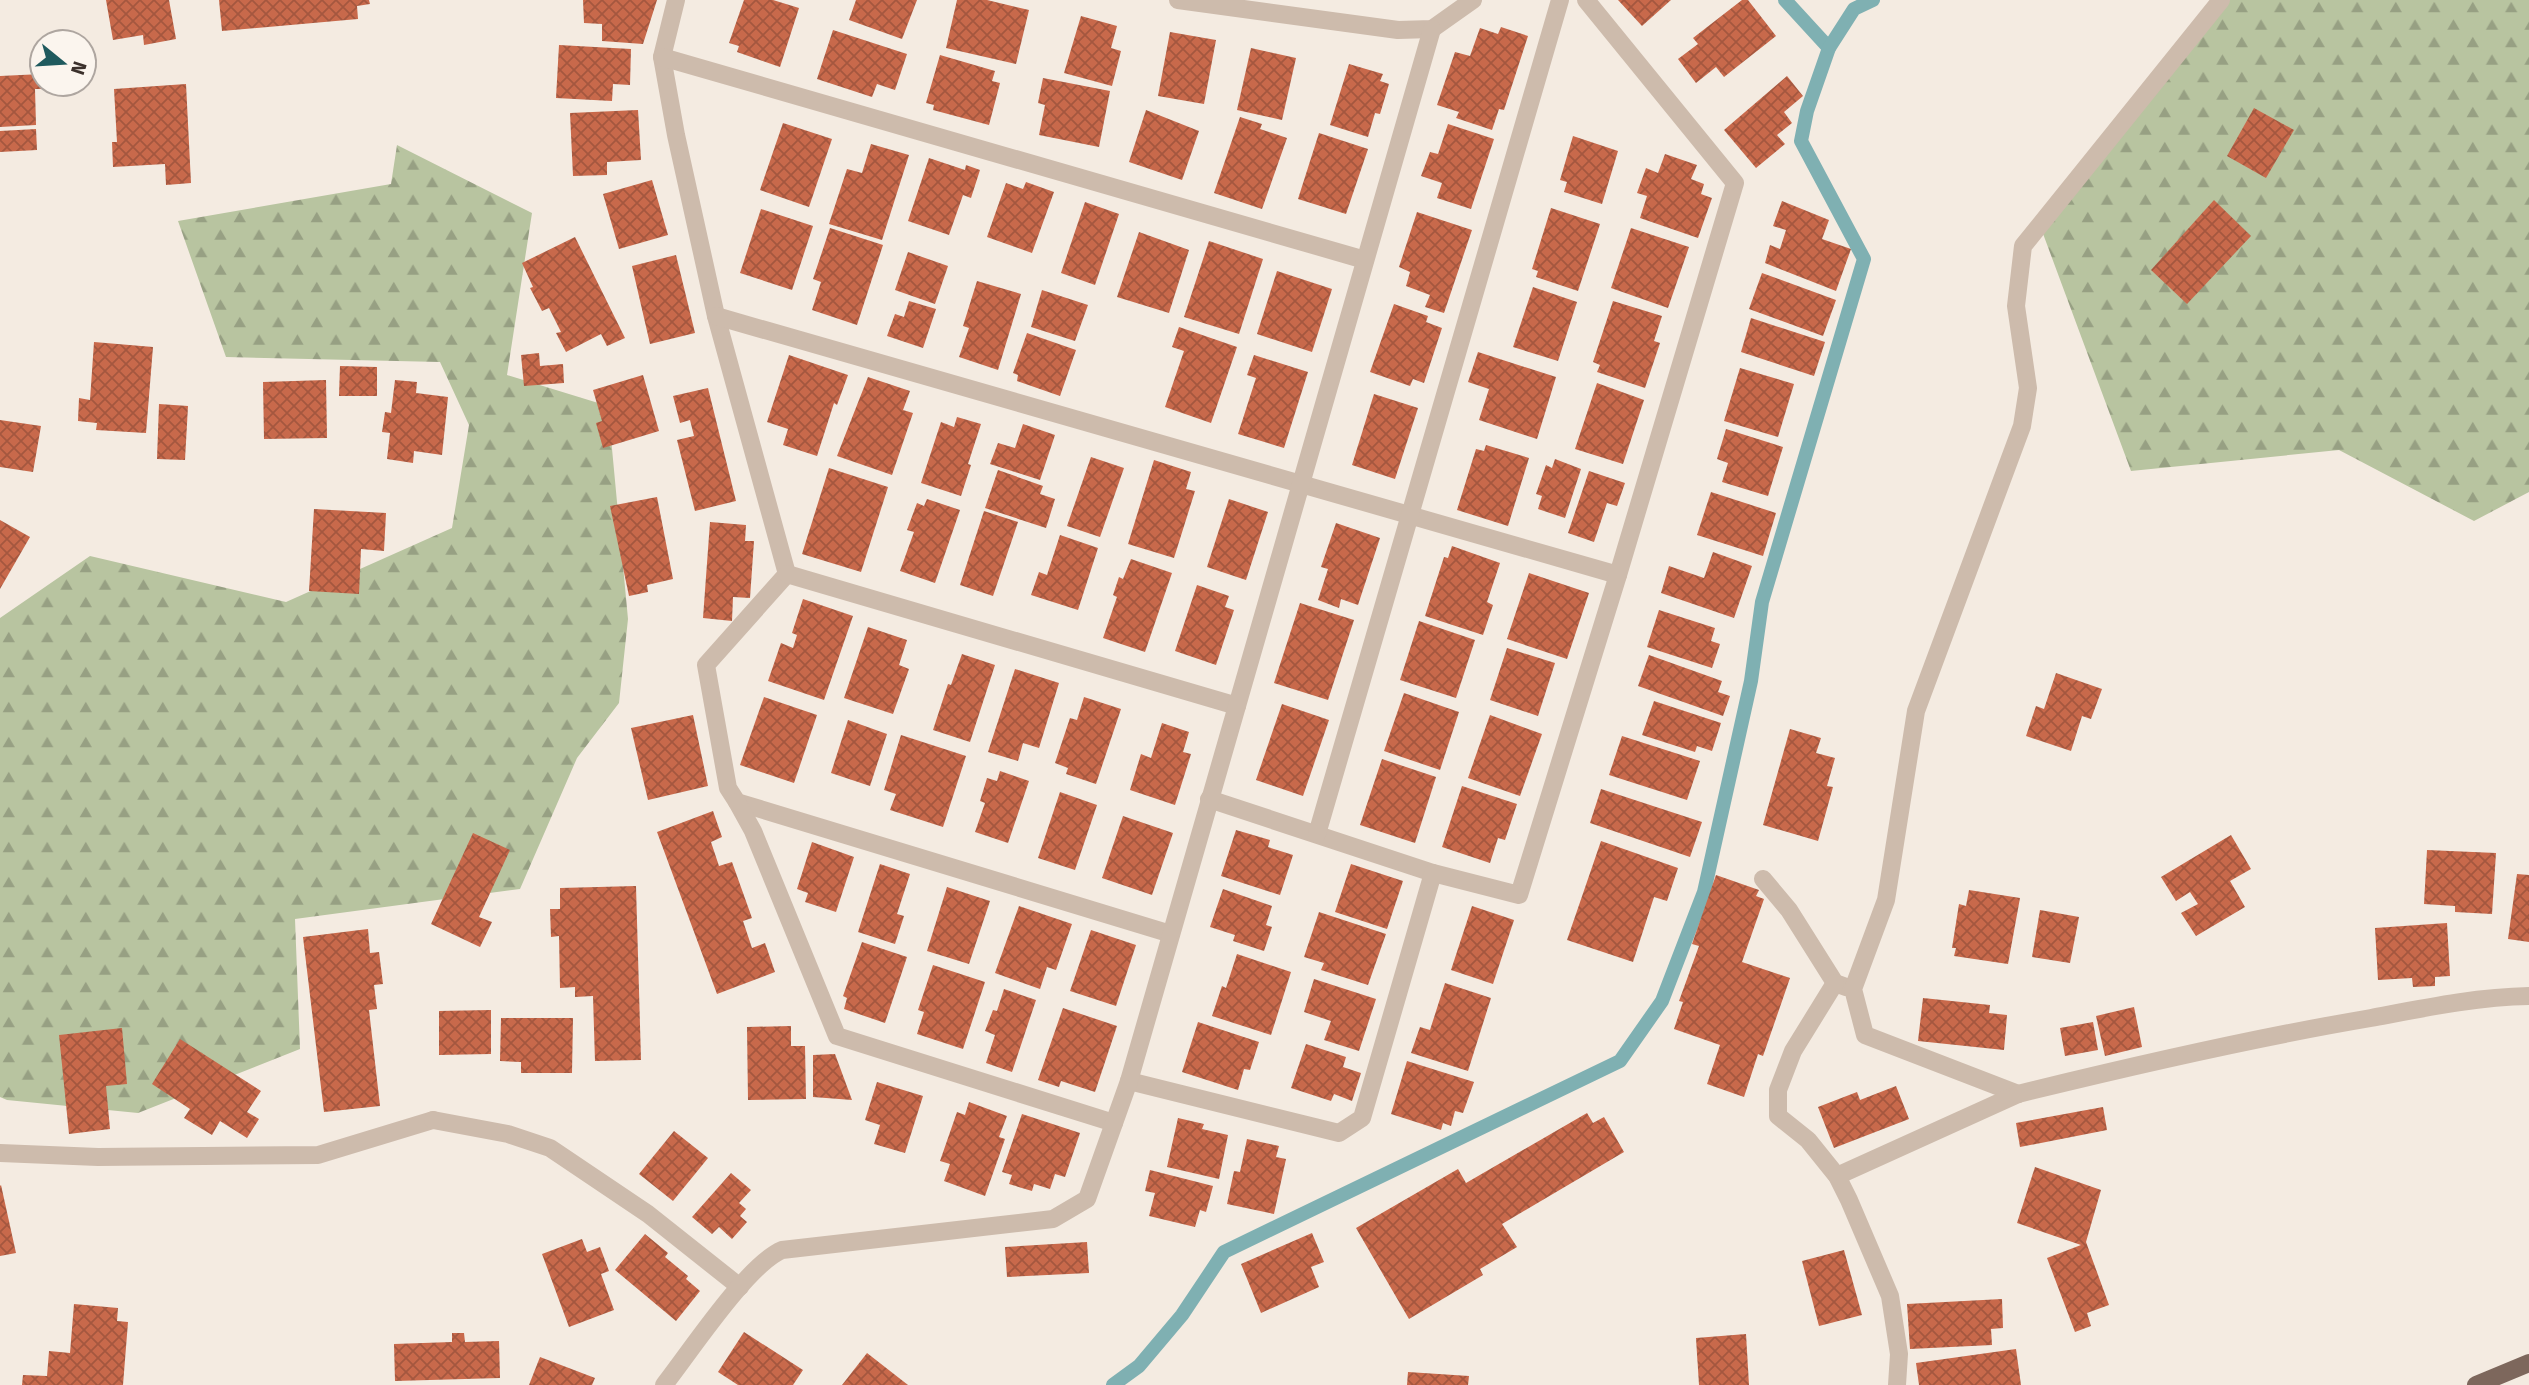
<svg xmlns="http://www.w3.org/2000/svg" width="2529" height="1385" font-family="'Fira Sans',sans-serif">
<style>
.forest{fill:url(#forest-firs)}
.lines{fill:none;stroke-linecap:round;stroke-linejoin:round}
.stream{stroke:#7fb0b2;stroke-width:14}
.building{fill:url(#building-cross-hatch)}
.lane{stroke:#cdbbac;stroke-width:18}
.street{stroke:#cdbbac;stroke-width:18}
.primary{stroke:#7d675c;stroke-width:18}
</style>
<defs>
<pattern id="forest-firs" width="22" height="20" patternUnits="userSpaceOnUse" patternTransform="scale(1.75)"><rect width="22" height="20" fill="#b8c4a0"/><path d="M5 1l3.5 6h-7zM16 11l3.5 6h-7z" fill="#97a083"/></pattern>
<pattern id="building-cross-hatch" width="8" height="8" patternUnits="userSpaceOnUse" patternTransform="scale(1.75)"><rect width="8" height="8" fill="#c8694b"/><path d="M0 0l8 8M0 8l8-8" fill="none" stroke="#a4573f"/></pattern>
</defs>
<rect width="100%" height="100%" fill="#f4ebe1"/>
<g class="forest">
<polygon points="2229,0 2529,0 2529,492 2474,521 2339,450 2131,471 2042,231"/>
<polygon points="397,145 532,213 507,375 608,406 628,619 619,703 577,758 520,889 295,919 300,1049 138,1113 7,1100 0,1097 0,618 90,556 286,602 452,528 469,425 440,362 226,357 178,221 391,184"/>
</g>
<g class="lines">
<g class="stream">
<polyline points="1785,0 1829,48"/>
<polyline points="1113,1385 1139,1366 1182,1315 1224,1252 1620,1061 1662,1001 1704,892 1751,681 1762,602 1864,259 1801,141 1807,111 1829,48 1854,9 1873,0"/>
</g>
</g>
<g class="building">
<polygon points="106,0 169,0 176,39 144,45 143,35 113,40"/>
<polygon points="219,0 369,0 370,4 357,6 358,19 222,31"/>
<polygon points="583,0 657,0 643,44 602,41 602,24 584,23"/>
<polygon points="744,0 773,0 799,8 780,67 737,52 739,46 729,43"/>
<polygon points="856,0 917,0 902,39 849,20"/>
<polygon points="957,0 987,0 1029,10 1016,64 946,48"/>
<polygon points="1618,0 1671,0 1642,26"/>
<polygon points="1742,0 1748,0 1776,36 1724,77 1716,67 1696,83 1678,59 1698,44 1693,38"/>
<polygon points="1081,16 1117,26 1111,48 1121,51 1112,86 1064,73"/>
<polygon points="1501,27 1528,36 1504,110 1499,109 1492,130 1456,118 1459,112 1437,105 1455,52 1470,56 1480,28 1498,34"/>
<polygon points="833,30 907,54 895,90 877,84 872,97 817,79"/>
<polygon points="1170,32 1216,40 1204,104 1158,96"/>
<polygon points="559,45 631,49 630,85 613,84 612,101 556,98"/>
<polygon points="1251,48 1296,58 1282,120 1237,110"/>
<polygon points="940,55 995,71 992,81 1000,83 989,125 933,110 934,105 926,103"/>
<polygon points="1349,64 1383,74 1380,81 1389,84 1380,114 1375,113 1368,137 1330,125"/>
<polygon points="42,74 43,89 35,89 36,125 0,127 0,76"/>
<polygon points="1787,76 1803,96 1784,112 1792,123 1777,135 1785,144 1756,168 1724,130"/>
<polygon points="1043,78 1110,91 1099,147 1039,135 1045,105 1038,103"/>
<polygon points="186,84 191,183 166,185 165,164 113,167 112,142 117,142 114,89"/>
<polygon points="2254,108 2294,130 2266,178 2227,156"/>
<polygon points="638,110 641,160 607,162 607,175 573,176 570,113"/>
<polygon points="1146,110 1199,131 1182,180 1129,162"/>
<polygon points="1240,117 1262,124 1260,129 1287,138 1262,209 1214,193"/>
<polygon points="783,123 832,139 809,207 760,190"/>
<polygon points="1448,124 1494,139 1471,209 1437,198 1442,183 1421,176 1430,152 1438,154"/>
<polygon points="36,129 37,150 0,152 0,131"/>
<polygon points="1319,133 1368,149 1346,214 1298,199"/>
<polygon points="1573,136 1618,151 1602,204 1564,192 1567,182 1560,180"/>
<polygon points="871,144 909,155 882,240 829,224 847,169 862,173"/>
<polygon points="1665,154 1697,165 1691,179 1704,184 1701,194 1712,198 1698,238 1640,218 1647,196 1637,193 1646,168 1658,173"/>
<polygon points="929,158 965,170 966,165 980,170 971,198 963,195 949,235 908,221"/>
<polygon points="652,180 668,235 619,249 603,194"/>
<polygon points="1026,182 1054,192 1032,253 987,237 1006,183 1023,189"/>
<polygon points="2214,200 2251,236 2187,304 2151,270"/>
<polygon points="1782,201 1829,220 1822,239 1851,249 1836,291 1765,263 1770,245 1780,249 1786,230 1773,226"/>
<polygon points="1085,202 1119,214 1095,285 1061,273"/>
<polygon points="1551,208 1600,224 1578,291 1536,277 1538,271 1532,269"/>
<polygon points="761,209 813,226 792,290 740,273"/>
<polygon points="1417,212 1472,230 1444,313 1425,307 1430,295 1406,286 1410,272 1399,267"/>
<polygon points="830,228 883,245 857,325 812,310 821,282 813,279"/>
<polygon points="1631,228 1689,247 1668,308 1611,288"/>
<polygon points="1139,232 1189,250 1169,313 1117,297"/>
<polygon points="575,237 625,338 607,346 601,334 566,352 556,333 561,332 549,308 542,311 530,288 533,287 522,263"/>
<polygon points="1209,241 1263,259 1239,334 1184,317"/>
<polygon points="908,252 948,266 935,304 895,290"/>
<polygon points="676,255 695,333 650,344 632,266"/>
<polygon points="1277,271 1332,289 1312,352 1257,334"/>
<polygon points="1762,273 1836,300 1823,336 1749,309"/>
<polygon points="977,281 1021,294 998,370 959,357 969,328 963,326"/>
<polygon points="1533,287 1577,302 1558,361 1513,347"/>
<polygon points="1042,290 1088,305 1075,341 1031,327"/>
<polygon points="909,301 936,309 923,348 887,336 895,314 904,317"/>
<polygon points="1613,301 1662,316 1654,341 1660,343 1645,388 1597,372 1600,365 1593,362"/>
<polygon points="1394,304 1428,316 1426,322 1442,328 1424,383 1413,379 1410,386 1370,372"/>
<polygon points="1751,318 1825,342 1814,376 1741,352"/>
<polygon points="1179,327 1237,347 1211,423 1165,407 1184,351 1172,347"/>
<polygon points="1027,333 1076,350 1060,396 1017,381 1018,375 1013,373"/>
<polygon points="94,342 153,347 146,433 96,430 97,423 78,421 79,398 90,400"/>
<polygon points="1478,352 1556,377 1537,439 1479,420 1489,389 1468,382"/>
<polygon points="539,353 540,366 563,364 564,383 524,386 521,355"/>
<polygon points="789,355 848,375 837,405 834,403 817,456 783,445 788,429 767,422"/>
<polygon points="1254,355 1308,372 1284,448 1238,434 1256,378 1247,375"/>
<polygon points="340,366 377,367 377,396 339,396"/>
<polygon points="1740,368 1794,384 1778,437 1724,421"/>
<polygon points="643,375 659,431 603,448 596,423 602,421 593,390"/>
<polygon points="868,377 910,391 903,410 913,413 892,475 837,456"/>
<polygon points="326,380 327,438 264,439 263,382"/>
<polygon points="395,380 417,382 416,393 448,397 442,455 414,451 413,463 387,459 390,433 382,432 385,412 391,413"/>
<polygon points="1597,383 1644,400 1623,464 1575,449"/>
<polygon points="708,388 736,501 695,511 677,440 694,436 690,420 680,423 673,396"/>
<polygon points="1374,394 1418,408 1395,479 1352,465"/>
<polygon points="159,404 188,406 185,460 157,459"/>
<polygon points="957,417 981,424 968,464 971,465 961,496 921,483 941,422 954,427"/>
<polygon points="0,420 41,426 33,472 0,467"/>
<polygon points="1023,424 1055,435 1040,480 990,464 998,443 1015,448"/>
<polygon points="1726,429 1783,447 1768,496 1722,482 1728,463 1717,459"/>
<polygon points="1486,445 1529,458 1508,526 1457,510 1476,449 1484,451"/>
<polygon points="1091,457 1124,468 1100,537 1067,526"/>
<polygon points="1555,459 1581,469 1565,518 1538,509 1542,496 1536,494 1546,465 1552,468"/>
<polygon points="1154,460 1191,472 1186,489 1195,491 1174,558 1128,544"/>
<polygon points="829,468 888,487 861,572 802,554"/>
<polygon points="998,470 1043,486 1040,494 1055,499 1046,528 985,508"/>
<polygon points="1589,471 1625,483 1617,506 1607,503 1594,542 1568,533"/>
<polygon points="1711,492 1776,513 1763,556 1697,535"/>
<polygon points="657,497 673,579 647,585 648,592 629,596 610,506"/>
<polygon points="927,499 960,510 935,583 900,571 914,532 907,530 917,503 924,506"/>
<polygon points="1229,499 1268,512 1246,580 1207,567"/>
<polygon points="314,509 386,513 384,551 361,549 359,594 309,591"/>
<polygon points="984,511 1018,522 993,596 960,585"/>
<polygon points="0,520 30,537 0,589"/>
<polygon points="710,522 746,525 745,541 754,541 750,598 733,597 732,621 703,618"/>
<polygon points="1336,523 1380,538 1358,605 1341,599 1339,608 1318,600 1328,569 1321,567"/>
<polygon points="1060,535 1098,548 1078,610 1031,595 1039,572 1047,575"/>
<polygon points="1452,546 1500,563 1487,602 1493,605 1483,635 1425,616 1444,557 1448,558"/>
<polygon points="1713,552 1752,566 1734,618 1661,593 1669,566 1704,578"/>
<polygon points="1131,559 1172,573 1145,652 1103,638 1117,597 1113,595 1119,577 1123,579"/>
<polygon points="1529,573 1589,593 1567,659 1507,639"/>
<polygon points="1197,585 1229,596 1225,607 1234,610 1216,665 1175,651"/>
<polygon points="803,599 853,616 824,700 768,681 781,643 793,648 797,635 792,633"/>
<polygon points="1300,603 1354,620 1328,700 1274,683"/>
<polygon points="1659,610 1715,628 1711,641 1720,644 1712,668 1647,647"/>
<polygon points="1419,621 1475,640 1456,698 1400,680"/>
<polygon points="868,627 907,640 899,665 909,669 893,714 844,698"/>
<polygon points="1507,648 1555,663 1538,716 1490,700"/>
<polygon points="962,654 995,665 970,742 933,730 948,684 951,685"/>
<polygon points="1649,655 1722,681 1718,692 1730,696 1723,716 1638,686"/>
<polygon points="1015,669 1059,683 1039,748 1023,743 1018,761 988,752"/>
<polygon points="2056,673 2102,689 2091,719 2082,716 2071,751 2026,736 2036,706 2044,709"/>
<polygon points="1404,693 1459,712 1440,770 1384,751"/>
<polygon points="764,697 817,715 794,783 740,765"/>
<polygon points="1084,697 1121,709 1096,784 1066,774 1068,768 1055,763 1070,718 1077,720"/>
<polygon points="1654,701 1721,723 1712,751 1697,746 1695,752 1642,735"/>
<polygon points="1282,704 1329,720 1303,796 1256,780"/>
<polygon points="693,715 708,786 648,800 631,728"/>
<polygon points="1490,715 1542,734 1520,796 1468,778"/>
<polygon points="848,720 887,734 870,786 831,773"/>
<polygon points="1162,723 1189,732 1183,752 1191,754 1175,805 1130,790 1141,754 1151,758"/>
<polygon points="1790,729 1821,738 1816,753 1835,758 1827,786 1833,787 1818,841 1763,825"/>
<polygon points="901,735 966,756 943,827 890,810 896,794 884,790"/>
<polygon points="1622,736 1700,761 1687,800 1609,775"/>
<polygon points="1382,759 1436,777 1415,843 1360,825"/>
<polygon points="1000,771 1029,781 1008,843 975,832 985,803 980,801 987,778 997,781"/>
<polygon points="1462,786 1517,804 1505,840 1498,838 1490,863 1442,847"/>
<polygon points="1601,789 1702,822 1690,857 1590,823"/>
<polygon points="1060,792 1097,805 1075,870 1038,858"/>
<polygon points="713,811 722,837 711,842 719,866 732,862 752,918 743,921 752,948 765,943 775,972 717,994 657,832"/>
<polygon points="1123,816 1173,833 1152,895 1102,878"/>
<polygon points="1236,830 1270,840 1268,847 1293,855 1280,895 1221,876"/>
<polygon points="473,833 510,850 479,917 492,922 480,947 431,924"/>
<polygon points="2231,835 2251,869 2230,881 2245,907 2196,936 2181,913 2198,904 2190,892 2176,901 2161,877"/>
<polygon points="1601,841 1678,868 1667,901 1654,897 1633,962 1567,940"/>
<polygon points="812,842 854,857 836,912 805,902 808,893 797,889"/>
<polygon points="2427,850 2496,853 2492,914 2455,912 2455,906 2424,904"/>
<polygon points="880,864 910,874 897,914 904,916 895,944 858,932"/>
<polygon points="1351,864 1403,881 1387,929 1335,912"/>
<polygon points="2517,874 2529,875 2529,942 2508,939"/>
<polygon points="1716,875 1759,890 1756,896 1764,899 1742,962 1790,978 1763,1056 1758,1054 1744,1097 1707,1084 1720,1045 1674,1029 1683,1002 1679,1001 1699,946 1692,944"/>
<polygon points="636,886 641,1060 595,1061 593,996 575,997 575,987 560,988 559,936 551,937 550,909 560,909 560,888"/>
<polygon points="947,887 990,901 969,964 927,951"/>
<polygon points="1223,889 1272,906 1266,925 1272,927 1264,951 1233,941 1235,935 1210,927"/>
<polygon points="1969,890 2020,898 2008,964 1954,956 1956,948 1952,948 1959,904 1966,906"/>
<polygon points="1019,906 1072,924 1056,970 1047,967 1040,989 995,973"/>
<polygon points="1472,906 1514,920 1493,984 1451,970"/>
<polygon points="2040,910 2079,917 2070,963 2032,957"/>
<polygon points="1319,912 1386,934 1368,985 1321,970 1324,963 1304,957"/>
<polygon points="2447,923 2450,976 2435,977 2435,986 2413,987 2412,978 2378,980 2375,928"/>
<polygon points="368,929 370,953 379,952 383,984 374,985 377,1009 369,1010 380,1106 324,1112 303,937"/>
<polygon points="1091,930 1136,945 1116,1006 1070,991"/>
<polygon points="862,942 907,957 885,1023 844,1009 847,998 843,996"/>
<polygon points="1237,954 1291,972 1271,1035 1212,1016 1222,986 1226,988"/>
<polygon points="933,965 985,982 963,1049 917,1034 924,1012 918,1010"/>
<polygon points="1314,979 1376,999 1359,1051 1324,1040 1331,1021 1304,1012"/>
<polygon points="1445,983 1491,998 1468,1071 1411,1053 1420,1027 1430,1030"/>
<polygon points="1004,989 1036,1000 1012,1072 986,1063 995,1035 985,1031 993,1010 997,1011"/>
<polygon points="1923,998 1990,1005 1989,1013 2007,1015 2004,1050 1918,1041"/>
<polygon points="2134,1007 2142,1047 2105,1056 2096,1016"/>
<polygon points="1063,1008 1117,1026 1095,1092 1061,1081 1059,1087 1038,1080"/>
<polygon points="491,1010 491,1054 439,1055 439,1011"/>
<polygon points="501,1018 573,1018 572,1073 521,1073 521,1062 500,1061"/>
<polygon points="1198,1022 1259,1042 1250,1070 1244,1069 1238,1090 1182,1072"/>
<polygon points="2093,1022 2098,1050 2065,1056 2060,1028"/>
<polygon points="791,1026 791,1046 805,1046 806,1099 748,1100 747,1027"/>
<polygon points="122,1028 127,1084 106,1086 110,1129 69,1134 59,1035"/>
<polygon points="180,1039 261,1091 247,1112 259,1119 247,1138 220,1121 212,1135 184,1118 190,1109 152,1084"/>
<polygon points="1306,1044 1346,1057 1343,1067 1361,1073 1352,1101 1334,1094 1331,1101 1291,1088"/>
<polygon points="835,1054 852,1100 813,1097 813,1055"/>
<polygon points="1407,1061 1474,1082 1463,1113 1455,1111 1451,1126 1443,1123 1441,1130 1391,1114"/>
<polygon points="877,1082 923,1096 905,1153 874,1144 880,1125 865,1120"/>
<polygon points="1896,1086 1909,1119 1834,1148 1818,1107 1857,1092 1860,1100"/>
<polygon points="969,1102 1007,1116 999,1137 1005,1139 985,1196 944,1181 950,1164 940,1161 957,1112 965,1115"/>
<polygon points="2103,1107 2107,1130 2020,1147 2016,1123"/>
<polygon points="1587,1113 1593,1123 1604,1117 1624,1152 1502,1224 1517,1247 1480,1269 1483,1275 1409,1319 1356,1228 1458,1169 1466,1183"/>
<polygon points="1022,1114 1080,1133 1065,1177 1055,1174 1050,1189 1034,1184 1032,1191 1009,1184 1012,1175 1002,1172"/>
<polygon points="1178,1118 1204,1124 1202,1129 1228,1135 1219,1179 1167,1167"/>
<polygon points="674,1131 708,1158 673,1201 639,1174"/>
<polygon points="1247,1139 1279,1146 1276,1157 1286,1159 1274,1214 1227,1204 1234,1171 1240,1172"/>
<polygon points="2035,1167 2101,1190 2086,1242 2109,1305 2087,1313 2091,1326 2075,1332 2047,1258 2081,1245 2017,1223"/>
<polygon points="1150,1170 1213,1186 1206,1212 1200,1210 1195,1227 1149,1216 1155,1193 1145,1191"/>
<polygon points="731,1173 751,1190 739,1203 746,1209 740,1216 747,1222 732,1239 719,1227 712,1234 692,1217"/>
<polygon points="1,1185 16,1253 0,1256 0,1186"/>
<polygon points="1312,1233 1324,1262 1311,1267 1319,1287 1261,1313 1241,1264"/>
<polygon points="645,1234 668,1253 665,1257 688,1276 686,1279 700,1291 676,1321 615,1270"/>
<polygon points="582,1239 587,1252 600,1247 609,1271 601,1274 614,1310 569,1327 542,1254"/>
<polygon points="1087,1242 1089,1273 1007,1277 1005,1247"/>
<polygon points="1844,1250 1862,1315 1819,1326 1802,1261"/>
<polygon points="2002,1299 2003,1328 1991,1329 1992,1345 1910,1349 1907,1304"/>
<polygon points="74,1304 118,1308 117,1321 128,1322 123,1385 22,1385 23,1375 47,1376 49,1351 70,1353"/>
<polygon points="744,1332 803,1370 793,1385 738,1385 718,1372"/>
<polygon points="452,1333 464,1333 465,1342 499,1341 500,1378 395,1381 394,1344 452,1342"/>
<polygon points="1746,1334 1749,1385 1699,1385 1696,1338"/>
<polygon points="2016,1349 2021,1385 1919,1385 1916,1363"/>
<polygon points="867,1353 908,1385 842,1385"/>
<polygon points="540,1357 595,1378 592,1385 529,1385"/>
<polygon points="1408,1372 1469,1376 1468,1385 1407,1385"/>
</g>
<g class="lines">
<g class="lane">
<polyline points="1763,879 1789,910 1835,983 1846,987"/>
<polyline points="1835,983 1793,1051 1778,1090 1778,1116 1808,1140 1837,1176 1849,1200 1890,1296 1899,1354 1897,1385"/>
<polyline points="2018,1094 1865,1035 1853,989 1886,900 1916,711 2022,426 2028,388 2016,306 2023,246 2221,0"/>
<polyline points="0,1153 98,1157 318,1155 433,1120"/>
<polyline points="1837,1176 2018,1094"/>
</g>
<g class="street">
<polyline points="676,0 662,57 676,135 716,316 787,574 706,665 728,788 737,802 1171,934"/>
<polyline points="1178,0 1398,30 1432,29 1473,0"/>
<polyline points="662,57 1365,260"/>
<polyline points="716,316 1618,575"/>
<polyline points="787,574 1237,706"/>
<polyline points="1209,799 1433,873"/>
<polyline points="737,802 753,831 837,1036 1114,1123"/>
<polyline points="1317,834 1560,0"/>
<polyline points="1129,1081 1339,1133 1362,1118 1433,873 1519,895 1618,575 1735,183 1586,0"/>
<path d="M2018,1094C2136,1065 2253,1038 2371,1018C2424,1008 2476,997 2529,996"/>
<polyline points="433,1120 508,1134 550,1148 648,1214 740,1287"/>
<path d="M664,1385C690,1352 747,1265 782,1250L1053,1219L1087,1199L1129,1081L1432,29"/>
</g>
<polyline class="primary" points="2476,1385 2529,1363"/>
</g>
<g transform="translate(63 63) rotate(108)"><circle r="33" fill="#fbf5ee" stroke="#aea6a0" stroke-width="2"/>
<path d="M0-5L12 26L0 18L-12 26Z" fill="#1f5a5e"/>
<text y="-10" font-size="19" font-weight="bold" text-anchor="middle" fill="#3b302b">N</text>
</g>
</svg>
